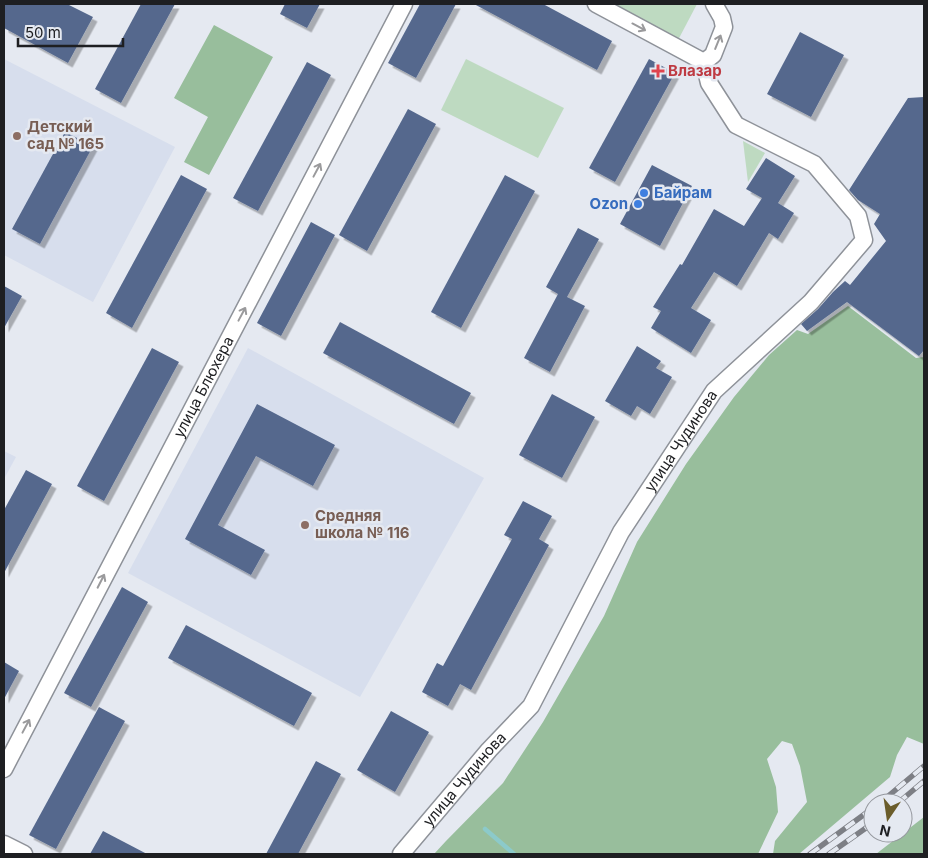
<svg xmlns="http://www.w3.org/2000/svg" width="928" height="858" font-family="Inter,sans-serif">
<style>
.built{fill:#d7deed}
.green{fill:#bedac1}
.forest{fill:#98be9c}
.lines{fill:none;stroke-linecap:round;stroke-linejoin:round}
.stream{stroke:#8ccaca;stroke-width:4.5}
.building{fill:#55688d;filter:url(#shadow)}
.minor-casing{stroke:#8e9299;stroke-width:19}
.minor{stroke:#fff;stroke-width:16}
.rail-casing{stroke:#7d7f85;stroke-width:5.5}
.rail{stroke:#e5e9f1;stroke-width:4;stroke-dasharray:11;stroke-linecap:butt}
.oneway{stroke:#9a9a9c}
.health-dot{fill:#e0444e;stroke:#e5e9f1;stroke-width:2}
.education-dot{fill:#8d6e63;stroke:#e5e9f1;stroke-width:2}
.shop-dot{fill:#3f7fe0;stroke:#e5e9f1;stroke-width:2}
.labels{text-anchor:middle;stroke-width:5;stroke-linejoin:round;paint-order:stroke}
.health-label{font-size:15px;font-weight:bold;fill:#be3a42;stroke:#e5e9f1;text-anchor:start}
.education-label{font-size:15px;font-weight:bold;fill:#785e54;stroke:#e5e9f1;text-anchor:start}
.shop-label{font-size:15px;font-weight:bold;fill:#366cbe;stroke:#e5e9f1;text-anchor:start}
.street-label{font-size:15px;fill:#1e1f22;stroke:#e5e9f1}
</style>
<defs>
<filter id="shadow"><feDropShadow dx="4.5" dy="4.5" stdDeviation="0" flood-color="#0004"/></filter>
</defs>
<rect width="100%" height="100%" fill="#e5e9f1"/>
<g class="built">
<polygon points="4,59 175,147 93,302 4,255"/>
<polygon points="248,348 484,478 360,697 128,573"/>
<polygon points="4,451 16,457 4,479"/>
</g>
<g class="green">
<polygon points="605,4 697,4 677,42"/>
<polygon points="466,59 564,108 538,158 441,110"/>
<polygon points="743,141 765,153 748,182"/>
</g>
<g class="forest">
<polygon points="214,25 273,57 209,175 184,162 208,117 174,98"/>
<polygon points="848,306 916,358 924,357 924,744 907,737 897,755 890,777 799,854 773,854 775,841 807,802 800,766 792,744 782,741 767,759 776,787 778,812 758,854 434,854 446,841 503,783 543,722 604,616 637,542 686,464 734,397 769,355 797,330 808,334"/>
<polygon points="924,817 924,854 876,854"/>
</g>
<g class="lines">
<polyline class="stream" points="485,829 514,854"/>
</g>
<g class="building">
<polygon points="4,4 67,4 93,17 68,63 4,28"/>
<polygon points="141,4 175,4 121,103 95,89"/>
<polygon points="285,4 320,4 307,28 280,14"/>
<polygon points="420,4 456,4 416,78 388,63"/>
<polygon points="474,4 543,4 612,41 597,70"/>
<polygon points="800,32 844,55 811,117 767,94"/>
<polygon points="649,59 675,73 615,182 589,168"/>
<polygon points="307,62 331,75 258,211 233,198"/>
<polygon points="924,97 924,350 919,356 847,302 807,331 801,324 818,309 833,292 845,281 850,285 886,241 874,224 880,214 858,200 849,190 908,98"/>
<polygon points="408,109 436,124 367,251 339,235"/>
<polygon points="65,132 93,146 40,244 12,229"/>
<polygon points="766,158 795,176 778,203 794,213 778,239 769,233 737,286 714,272 691,308 711,320 691,353 651,328 661,311 653,307 680,264 682,265 714,209 744,226 762,198 746,189"/>
<polygon points="652,165 692,186 660,246 620,224"/>
<polygon points="181,175 207,189 132,328 106,313"/>
<polygon points="505,175 535,191 461,328 431,312"/>
<polygon points="311,222 335,235 281,336 257,323"/>
<polygon points="578,228 599,239 567,297 585,306 550,372 524,358 558,294 546,287"/>
<polygon points="4,286 22,296 4,328"/>
<polygon points="340,322 471,393 454,424 323,353"/>
<polygon points="637,346 661,361 656,368 672,377 650,414 637,406 631,416 605,401"/>
<polygon points="152,348 179,362 104,501 77,486"/>
<polygon points="552,394 595,417 562,478 519,455"/>
<polygon points="257,404 335,445 313,486 256,456 218,525 265,550 251,575 185,539"/>
<polygon points="26,470 52,484 4,573 4,510"/>
<polygon points="523,501 552,516 539,539 549,545 471,690 460,684 448,706 422,692 437,663 443,666 512,539 504,535"/>
<polygon points="122,587 148,602 91,707 64,693"/>
<polygon points="186,625 312,693 294,726 168,658"/>
<polygon points="4,662 19,671 4,699"/>
<polygon points="99,707 125,721 56,849 29,835"/>
<polygon points="391,711 429,732 395,792 357,770"/>
<polygon points="316,761 341,774 298,854 266,854"/>
<polygon points="103,831 147,854 90,854"/>
</g>
<g class="lines">
<defs>
<g id="minor">
<polyline points="596,4 704,62"/>
<polyline points="704,62 713,55 724,27 722,18 714,4"/>
<path id="s1" d="M4,769L404,4"/>
<polyline points="4,844 24,854"/>
<path id="s2" d="M401,854L489,750L531,706L621,532L714,391L811,302L864,240L858,216L814,164L736,125L709,83L704,62"/>
</g>
</defs>
<use href="#minor" class="minor-casing"/>
<use href="#minor" class="minor"/>
<defs>
<g id="rail">
<polyline points="880,803 924,766"/>
<polyline points="898,803 924,781"/>
<polyline points="810,854 873,808"/>
<polyline points="829,854 873,823"/>
</g>
</defs>
<use href="#rail" class="rail-casing"/>
<use href="#rail" class="rail"/>
</g>
<defs><path id="oneway-shaft" d="M-6 0H5M1.5-3L5.5 0L1.5 3" fill="none" stroke-width="1.6" stroke-linecap="round" stroke-linejoin="round" transform="scale(1.25)"/></defs>
<g class="oneway">
<use href="#oneway-shaft" transform="translate(639 27) rotate(28)"/>
<use href="#oneway-shaft" transform="translate(718 42) rotate(-68)"/>
<use href="#oneway-shaft" transform="translate(317 170) rotate(-62)"/>
<use href="#oneway-shaft" transform="translate(242 314) rotate(-62)"/>
<use href="#oneway-shaft" transform="translate(101 581) rotate(-63)"/>
<use href="#oneway-shaft" transform="translate(26 726) rotate(-62)"/>
</g>
<path class="health-dot" d="M655.5 63.5h5v5h5v5h-5v5h-5v-5h-5v-5h5z"/>
<g class="education-dot">
<circle cx="17" cy="136" r="5"/>
<circle cx="305" cy="525" r="5"/>
</g>
<g class="shop-dot">
<circle cx="644" cy="193" r="5"/>
<circle cx="638" cy="204" r="5"/>
</g>
<g class="labels">
<g class="health-label">
<text x="668" y="76">Влазар</text>
</g>
<g class="education-label">
<text x="27" y="132">Детский<tspan x="27" dy="17">сад № 165</tspan></text>
<text x="315" y="521">Средняя<tspan x="315" dy="17">школа № 116</tspan></text>
</g>
<g class="shop-label">
<text x="654" y="198">Байрам</text>
<text x="628" y="209" text-anchor="end">Ozon</text>
</g>
<g class="street-label">
<text dy="5" stroke="none"><textPath href="#s1" startOffset="431">улица Блюхера</textPath></text>
<text dy="5" stroke="none"><textPath href="#s2" startOffset="502">улица Чудинова</textPath></text>
<text dy="5" stroke="none"><textPath href="#s2" startOffset="98">улица Чудинова</textPath></text>
</g>
</g>
<rect width="928" height="858" fill="none" stroke="#1e1f22" stroke-width="10"/>
<g transform="translate(888 818) rotate(193)"><circle r="24" fill="#e5e9f1" stroke="#95989e"/>
<path d="M0-4L9 19L0 12L-9 19Z" fill="#6b5d2b"/>
<text y="-8" font-size="14" font-weight="bold" text-anchor="middle" fill="#1e1f22">N</text>
</g>
<path d="M18 38v8h105v-8" fill="none" stroke="#1e1f22" stroke-width="2.5"/>
<text x="25" y="38" font-size="15" fill="#1e1f22" stroke="#e5e9f1" stroke-width="4" paint-order="stroke">50 m</text>
</svg>
